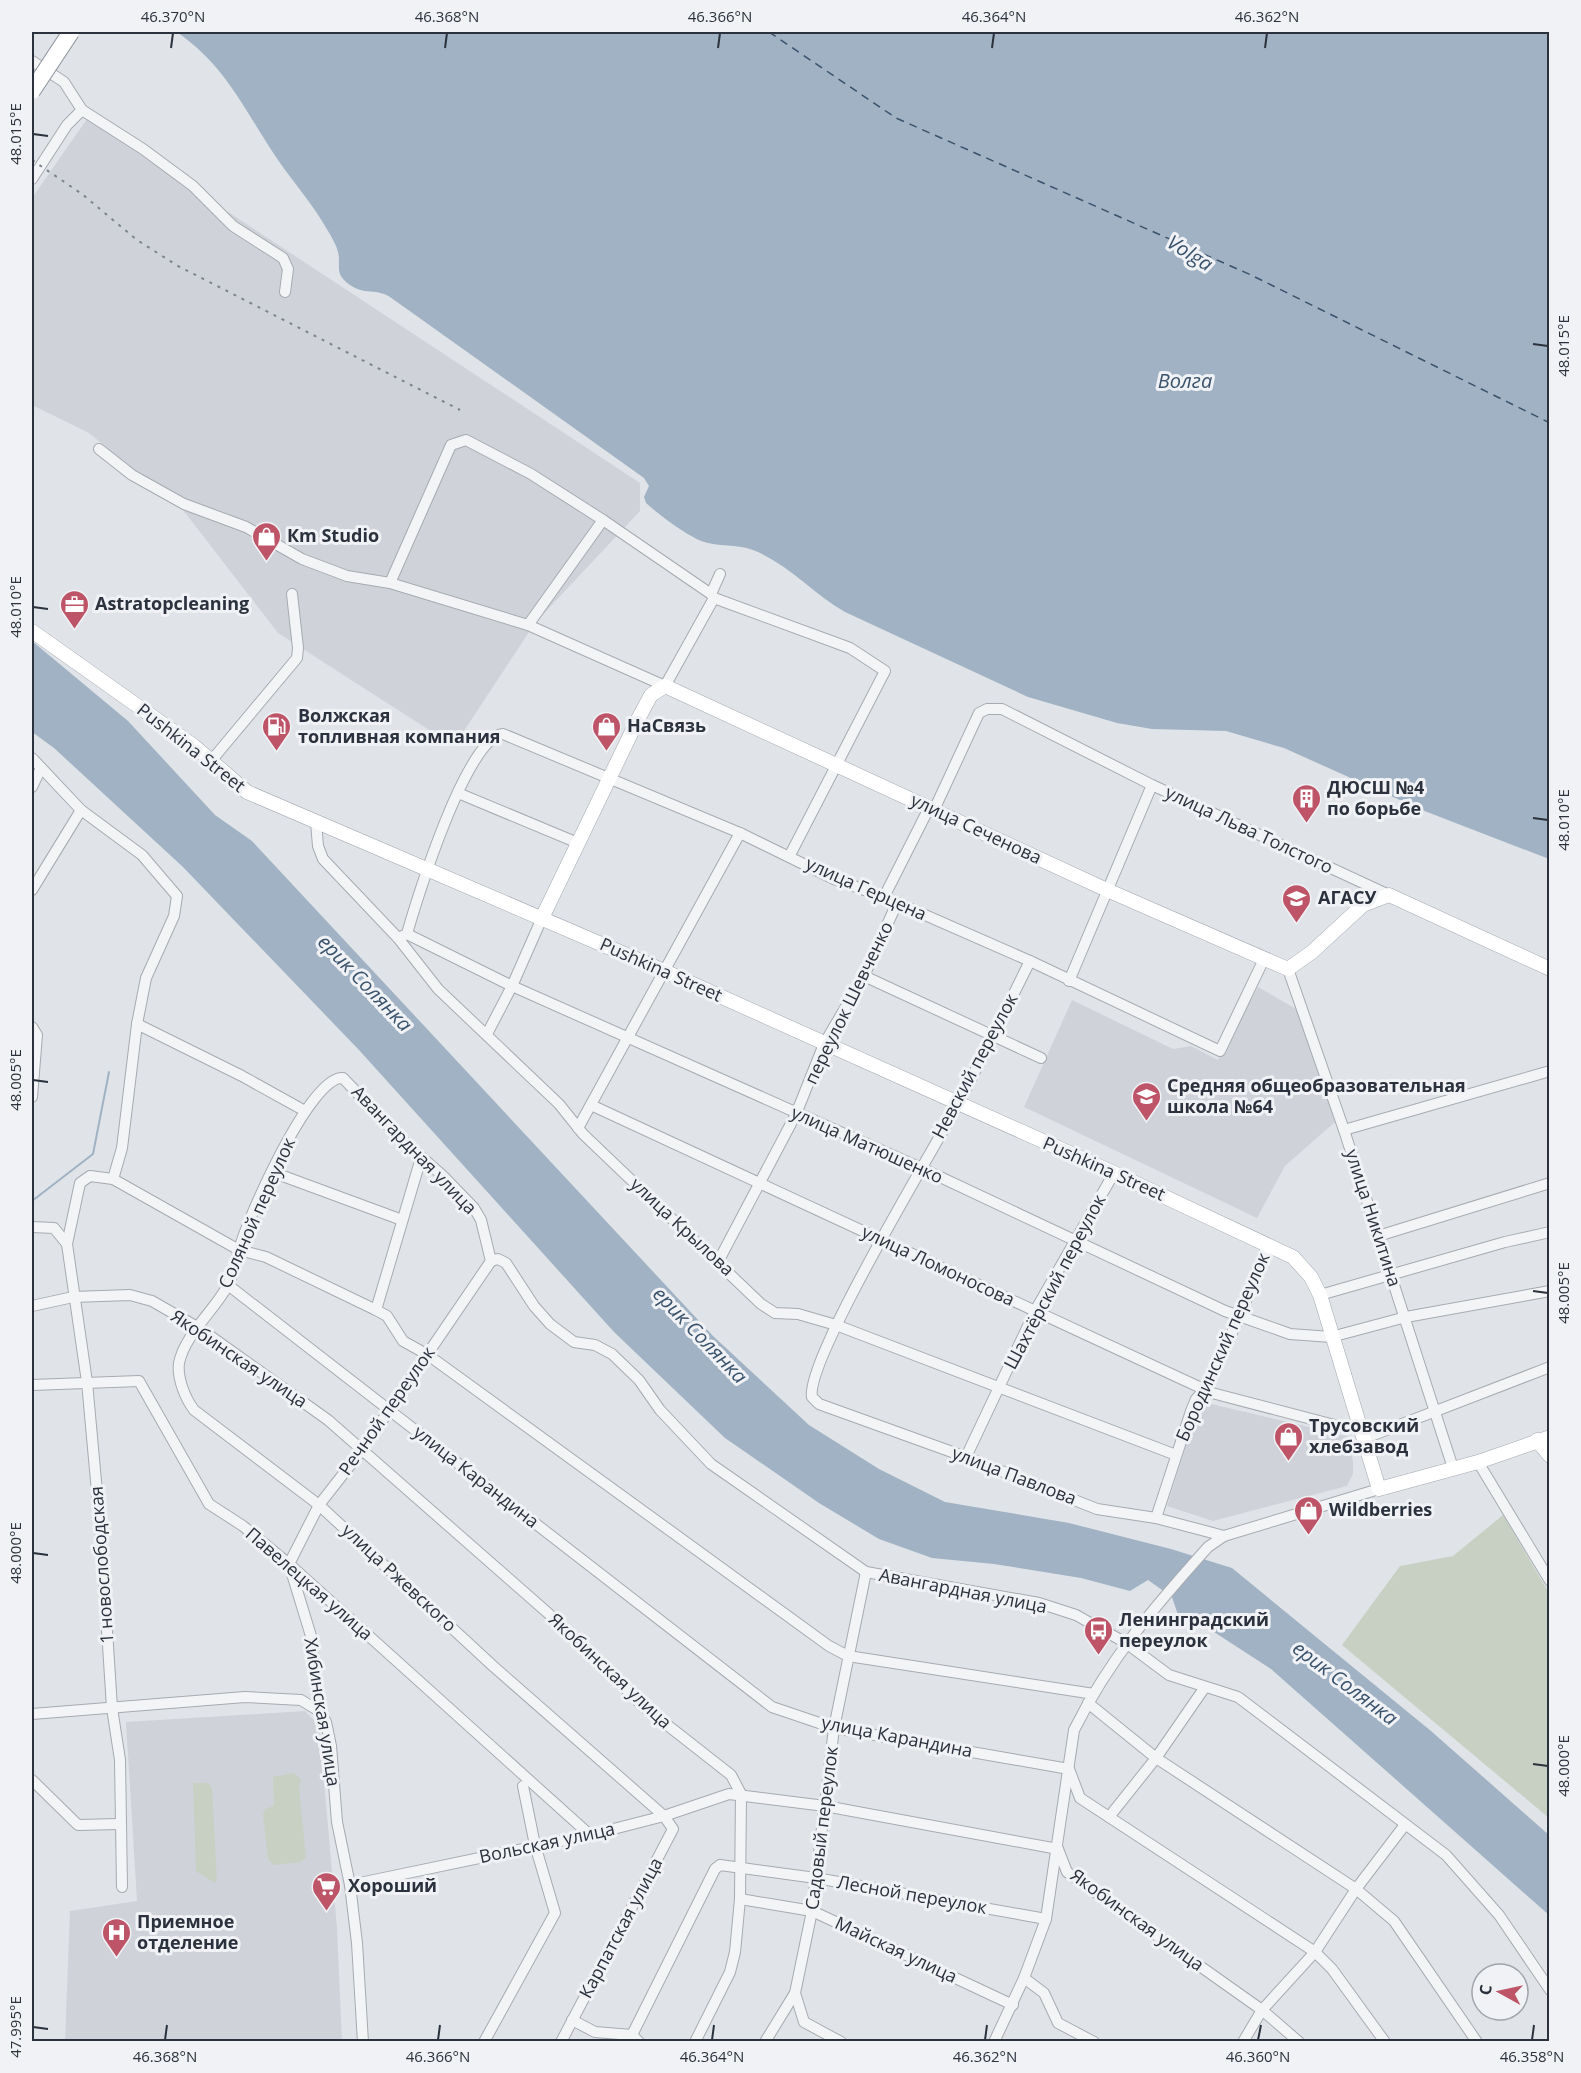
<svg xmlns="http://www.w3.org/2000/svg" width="1581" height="2073" font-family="'Open Sans',sans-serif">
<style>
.built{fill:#cfd3d9}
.green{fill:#c7d0c3}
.water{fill:#a0b2c3}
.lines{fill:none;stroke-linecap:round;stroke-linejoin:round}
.stream{stroke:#a0b2c3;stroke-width:2}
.ferry{stroke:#3a526c;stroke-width:1.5;stroke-dasharray:8 6;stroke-linecap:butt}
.minor-casing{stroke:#a6abb1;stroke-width:12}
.major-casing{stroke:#a1a8b2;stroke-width:15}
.minor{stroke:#f3f4f6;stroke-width:10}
.major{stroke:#fff;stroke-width:14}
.rail{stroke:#7c848f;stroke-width:2;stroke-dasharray:3 6;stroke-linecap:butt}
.highway-bridge-casing{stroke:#8a929c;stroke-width:18;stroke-linecap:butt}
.highway-bridge{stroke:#fff;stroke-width:16}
.ticks{fill:none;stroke:#2b323d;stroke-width:2}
.labels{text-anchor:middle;stroke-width:6;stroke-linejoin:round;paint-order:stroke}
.poi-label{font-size:18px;font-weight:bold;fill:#2b323d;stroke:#f0f2f5;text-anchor:start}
.street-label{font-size:18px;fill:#2b323d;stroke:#f0f2f5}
.water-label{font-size:20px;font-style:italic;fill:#3a526c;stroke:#f0f2f5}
.neatline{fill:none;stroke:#2b323d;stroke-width:2}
.ticks-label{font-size:15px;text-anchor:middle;fill:#2b323d}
</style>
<rect width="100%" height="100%" fill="#e0e4e8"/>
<g class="built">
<polygon points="87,119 640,483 640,511 535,623 454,746 278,633 183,510 89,433 32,405 32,198"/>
<polygon points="1258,987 1298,1010 1335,1122 1285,1166 1257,1218 1024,1107 1072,1000 1173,1049 1191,1046 1218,1060"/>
<polygon points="1207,1403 1347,1436 1353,1461 1353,1474 1347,1486 1213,1521 1167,1506 1197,1410"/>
<polygon points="305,1711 319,1725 337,1928 342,2041 65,2042 70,1911 137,1901 126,1722"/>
</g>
<g class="green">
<polygon points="1503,1515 1549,1593 1549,1818 1342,1645 1400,1566 1453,1556"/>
<polygon points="293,1773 301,1779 299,1788 306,1857 301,1862 274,1865 268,1859 263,1815 265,1809 274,1806 273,1777"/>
<polygon points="193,1783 208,1783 212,1788 217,1881 214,1883 196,1871"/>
</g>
<g class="water">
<path d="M177,32H1549V859L1422,810L1284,748L1226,731L1152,729L1117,723L1028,697L845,612C814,594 791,567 758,552C741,544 726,547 708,543C692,540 659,515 646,503L644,497L649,486L644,478L390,297C374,287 362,297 345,281C335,272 341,263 338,252C336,244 332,238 328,231C314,206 294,183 278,160C244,110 228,68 177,32Z"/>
<polygon points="32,641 128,721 215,815 252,841 713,1336 809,1425 879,1469 945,1502 1069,1523 1171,1549 1232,1568 1431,1731 1549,1835 1549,1915 1271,1669 1214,1632 1178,1615 1172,1597 1148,1580 1130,1591 1081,1578 994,1564 932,1558 879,1539 819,1503 725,1438 614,1332 359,1050 183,867 54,748 32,732"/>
</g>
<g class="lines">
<polyline class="stream" points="32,1201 93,1154 109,1072"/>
<polyline class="ferry" points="769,32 896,118 1251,275 1550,423"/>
<defs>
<g id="minor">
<polyline points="32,61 64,82 82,110 143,149 193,186 233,226 283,258 288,269 285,292"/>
<polyline points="32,179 67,125 82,110"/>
<polyline points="99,449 132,475 184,504 246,527 302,559 347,576 390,583 528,625 665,686 714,598 711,594 720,574"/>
<polyline points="390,583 451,445 466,440 531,474 603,520 711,594"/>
<polyline points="714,598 850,648 885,671 790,855"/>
<polyline points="528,625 603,520"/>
<polyline points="32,758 81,810 142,855 177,896 174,916 146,978 137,1024 122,1148 113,1179 90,1176 80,1183 67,1244 87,1382 101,1536 112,1708 120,1760 122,1887"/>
<polyline points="211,761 297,658 298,648 292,594"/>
<polyline points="32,787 41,768"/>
<polyline points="458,793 578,843"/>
<polyline points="934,810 979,713 987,709 1002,709 1152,785 1389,895"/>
<polyline points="316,822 318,846 323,859 398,938 438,989 559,1104 583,1134 761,1304 775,1313 798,1314 836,1325 1176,1455"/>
<polyline points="32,890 81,810"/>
<polyline points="884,897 929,808"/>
<polyline points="407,934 512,986 921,1168 1225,1311 1290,1334 1331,1337 1406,1317 1550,1291"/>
<path d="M398,938L407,934C416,901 467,736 503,734L740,833L834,879L884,897L1030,961L1220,1051L1264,959"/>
<path d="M1030,961C1006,1009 983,1057 958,1104C934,1149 805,1361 812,1397L819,1404L966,1457L1097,1509L1156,1518L1224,1536"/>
<polyline points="1288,969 1344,1130 1453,1468"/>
<polyline points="864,976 1041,1058"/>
<polyline points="1069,981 1152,785"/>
<polyline points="137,1024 242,1076 305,1111"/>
<polyline points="32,1027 37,1035 32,1097"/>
<polyline points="487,1034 512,986 542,918"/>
<polyline points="591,1105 1212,1393 1342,1427 1359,1424"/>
<polyline points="578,1128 740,833"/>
<polyline points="1344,1130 1550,1071"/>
<polyline points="272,1172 402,1220"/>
<polyline points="113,1179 239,1250 266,1257 376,1310 387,1316 403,1341 428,1355 829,1646 848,1656 1094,1694"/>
<polyline points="32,1227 54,1228 67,1244"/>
<polyline points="1378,1236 1550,1183"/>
<polyline points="718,1262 796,1114 824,1044 864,976 897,903"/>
<polyline points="228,1285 772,1707 834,1728 1069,1769 1080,1798 1315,1952 1332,1969 1385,2042"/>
<polyline points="1320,1295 1505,1242 1550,1232"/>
<polyline points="32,1306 73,1297 130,1295 152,1301 199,1328 328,1420 549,1614 643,1706 731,1775 741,1794 740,1899 735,1952 730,1972 695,2042"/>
<polyline points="376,1310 421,1158"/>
<polyline points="32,1385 139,1381 209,1504 243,1526 289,1564 590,1835"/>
<polyline points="1363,1439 1550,1367"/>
<polyline points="966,1457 1035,1311 1114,1173"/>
<polyline points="1478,1462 1550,1581"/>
<polyline points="1156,1518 1191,1411 1196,1399 1205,1389 1240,1316 1268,1244"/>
<polyline points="1088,1703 1156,1758 1356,1889 1394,1921 1477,2042"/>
<polyline points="32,1714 245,1697 301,1700 319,1711"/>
<polyline points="32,1780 78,1825 119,1824"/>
<polyline points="1109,1817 1156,1758 1205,1687"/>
<polyline points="1058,1849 1067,1872 1262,2010 1299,2042"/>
<polyline points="350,1885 590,1835 664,1816 729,1794 825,1806 1058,1849"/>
<polyline points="740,1899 812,1911 1013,2005"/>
<polyline points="1024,1978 1044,1993 1058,2023 1094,2042"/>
<polyline points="795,1993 804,2022 841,2042"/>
<polyline points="572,2020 595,2032 632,2035 639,2042"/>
<polyline points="632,2035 715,1869 720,1865 816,1878 1046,1919"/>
<polyline points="363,2042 357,1943 350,1885 337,1822 331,1746 326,1722 319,1711 311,1636 289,1564 319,1505 362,1450 491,1261"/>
<polyline points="484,2042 555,1913 535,1845 523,1786"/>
<path d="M561,2042L673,1829L664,1816L493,1666L319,1505L194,1410C185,1398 177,1378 179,1363C185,1334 215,1310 228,1285C236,1268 238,1249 245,1232C255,1204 312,1075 343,1078L400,1138L443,1176L474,1208L481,1220L491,1261L498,1259L506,1263L534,1306L550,1324L574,1342L595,1345L612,1354L639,1380L660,1410L711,1464L866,1572L1039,1603L1076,1615L1126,1643L1169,1675L1238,1697L1446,1855L1499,1915L1550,1990"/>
<polyline points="765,2042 795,1993 812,1911 834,1728 866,1572"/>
<path d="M994,2042L1024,1978L1046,1919L1074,1730C1110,1658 1155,1606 1208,1547L1224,1536L1379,1489"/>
<polyline points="1243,2042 1262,2010 1315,1952 1356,1889 1404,1826"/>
</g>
<g id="major">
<polyline points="32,631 194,746 247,792 664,971 1114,1173 1293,1257 1311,1277 1320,1295 1379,1489 1478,1462 1550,1437"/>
<polyline points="542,918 637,721 651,695 665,686 1107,890 1288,969 1312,952 1363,905 1389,895 1550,969"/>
<polyline points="1537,1440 1550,1456"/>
</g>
</defs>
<use href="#minor" class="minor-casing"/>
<use href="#major" class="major-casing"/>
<use href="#minor" class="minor"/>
<use href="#major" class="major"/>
<polyline class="rail" points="32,160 82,194 137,240 178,266 460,410"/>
<defs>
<polyline id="highway-bridge" points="32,91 71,32"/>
</defs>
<use href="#highway-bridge" class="highway-bridge-casing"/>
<use href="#highway-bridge" class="highway-bridge"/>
</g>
<path class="ticks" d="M171,48L173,33M445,48L447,33M718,48L720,33M992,48L994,33M1265,48L1267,33M33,134L48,136M1533,344L1548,346M33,607L48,609M1533,818L1548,820M33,1080L48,1082M1533,1291L1548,1293M33,1553L48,1555M1533,1764L1548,1766M33,2027L48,2029M165,2040L167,2025M438,2040L440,2025M712,2040L714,2025M985,2040L987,2025M1258,2040L1261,2025M1532,2040L1534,2025"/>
<defs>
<symbol id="shop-pin" viewBox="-11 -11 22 30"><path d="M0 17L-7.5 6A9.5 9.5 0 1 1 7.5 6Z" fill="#be5468" stroke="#f0f2f5"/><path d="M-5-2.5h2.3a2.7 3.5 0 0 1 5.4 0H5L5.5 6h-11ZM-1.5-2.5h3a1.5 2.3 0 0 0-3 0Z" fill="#fff"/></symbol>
<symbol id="office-pin" viewBox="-11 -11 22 30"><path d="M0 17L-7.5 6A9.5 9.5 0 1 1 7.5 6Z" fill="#be5468" stroke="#f0f2f5"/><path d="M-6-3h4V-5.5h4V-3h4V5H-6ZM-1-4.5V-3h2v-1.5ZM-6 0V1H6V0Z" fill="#fff"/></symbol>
<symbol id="fuel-pin" viewBox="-11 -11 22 30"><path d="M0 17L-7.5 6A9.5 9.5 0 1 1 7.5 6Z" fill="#be5468" stroke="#f0f2f5"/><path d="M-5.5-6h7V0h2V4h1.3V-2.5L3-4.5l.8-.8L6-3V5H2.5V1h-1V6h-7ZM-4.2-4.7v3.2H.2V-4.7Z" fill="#fff"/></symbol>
<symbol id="building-pin" viewBox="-11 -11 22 30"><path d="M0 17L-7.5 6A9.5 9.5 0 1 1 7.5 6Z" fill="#be5468" stroke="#f0f2f5"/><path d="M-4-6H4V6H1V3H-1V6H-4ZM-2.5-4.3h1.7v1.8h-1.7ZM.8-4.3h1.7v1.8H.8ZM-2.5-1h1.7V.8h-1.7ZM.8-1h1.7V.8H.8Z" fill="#fff"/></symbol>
<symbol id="university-pin" viewBox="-11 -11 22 30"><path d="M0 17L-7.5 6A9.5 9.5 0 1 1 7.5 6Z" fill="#be5468" stroke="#f0f2f5"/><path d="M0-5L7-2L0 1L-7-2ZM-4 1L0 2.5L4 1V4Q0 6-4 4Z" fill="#fff"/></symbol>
<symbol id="school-pin" viewBox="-11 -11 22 30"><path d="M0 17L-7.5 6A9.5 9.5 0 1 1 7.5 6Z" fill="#be5468" stroke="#f0f2f5"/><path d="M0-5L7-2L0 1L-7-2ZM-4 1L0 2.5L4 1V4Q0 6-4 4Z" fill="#fff"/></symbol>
<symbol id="bus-pin" viewBox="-11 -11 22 30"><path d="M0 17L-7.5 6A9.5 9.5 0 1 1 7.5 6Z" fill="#be5468" stroke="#f0f2f5"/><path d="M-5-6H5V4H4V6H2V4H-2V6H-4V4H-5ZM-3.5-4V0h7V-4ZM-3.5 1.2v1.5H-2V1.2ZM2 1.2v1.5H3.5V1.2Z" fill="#fff"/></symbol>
<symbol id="supermarket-pin" viewBox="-11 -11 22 30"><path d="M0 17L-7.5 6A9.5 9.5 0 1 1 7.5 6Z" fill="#be5468" stroke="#f0f2f5"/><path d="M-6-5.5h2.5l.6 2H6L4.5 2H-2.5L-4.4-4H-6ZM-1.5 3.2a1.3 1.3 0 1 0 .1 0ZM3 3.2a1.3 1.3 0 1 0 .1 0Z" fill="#fff"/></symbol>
<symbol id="hospital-pin" viewBox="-11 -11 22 30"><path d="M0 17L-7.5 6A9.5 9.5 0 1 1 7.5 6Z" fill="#be5468" stroke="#f0f2f5"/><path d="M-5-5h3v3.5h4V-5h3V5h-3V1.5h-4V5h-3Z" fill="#fff"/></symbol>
</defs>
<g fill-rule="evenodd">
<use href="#shop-pin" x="250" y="520" width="33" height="45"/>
<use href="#office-pin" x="58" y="588" width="33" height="45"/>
<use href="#fuel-pin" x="260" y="710" width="33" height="45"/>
<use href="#shop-pin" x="590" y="710" width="33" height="45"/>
<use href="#building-pin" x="1290" y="782" width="33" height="45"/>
<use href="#university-pin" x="1280" y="882" width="33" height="45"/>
<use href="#school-pin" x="1130" y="1080" width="33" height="45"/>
<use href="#shop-pin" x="1272" y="1420" width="33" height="45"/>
<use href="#shop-pin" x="1292" y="1494" width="33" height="45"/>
<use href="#bus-pin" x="1082" y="1614" width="33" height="45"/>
<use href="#supermarket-pin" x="310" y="1870" width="33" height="45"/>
<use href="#hospital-pin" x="100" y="1916" width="33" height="45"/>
</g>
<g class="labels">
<g class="poi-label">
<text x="287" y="542">Кm Studio</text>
<text x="95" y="610">Astratopcleaning</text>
<text x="298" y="722">Волжская<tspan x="298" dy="21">топливная компания</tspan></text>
<text x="627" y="732">НаСвязь</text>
<text x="1327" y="794">ДЮСШ №4<tspan x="1327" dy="21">по борьбе</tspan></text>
<text x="1318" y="904">АГАСУ</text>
<text x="1167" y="1092">Средняя общеобразовательная<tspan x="1167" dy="21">школа №64</tspan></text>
<text x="1309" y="1432">Трусовский<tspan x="1309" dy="21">хлебзавод</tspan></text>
<text x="1329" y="1516">Wildberries</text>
<text x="1119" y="1626">Ленинградский<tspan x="1119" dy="21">переулок</tspan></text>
<text x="348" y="1892">Хороший</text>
<text x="137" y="1928">Приемное<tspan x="137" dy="21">отделение</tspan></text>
</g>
<g class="street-label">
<text transform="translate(191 748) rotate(38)" y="6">Pushkina Street</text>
<text transform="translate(976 829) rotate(25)" y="6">улица Сеченова</text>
<text transform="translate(1249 830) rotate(25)" y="6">улица Льва Толстого</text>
<text transform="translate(866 889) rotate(24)" y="6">улица Герцена</text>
<text transform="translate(661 970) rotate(24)" y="6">Pushkina Street</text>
<text transform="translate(849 1003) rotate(-64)" y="6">переулок Шевченко</text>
<text transform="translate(975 1066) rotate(-62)" y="6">Невский переулок</text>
<text transform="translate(867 1145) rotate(24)" y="6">улица Матюшенко</text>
<text transform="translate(414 1150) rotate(46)" y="6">Авангардная улица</text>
<text transform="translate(1104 1169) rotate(24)" y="6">Pushkina Street</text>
<text transform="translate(257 1213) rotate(-66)" y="6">Соляной переулок</text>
<text transform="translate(1373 1218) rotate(72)" y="6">улица Никитина</text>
<text transform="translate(682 1227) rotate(43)" y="6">улица Крылова</text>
<text transform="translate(938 1266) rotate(25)" y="6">улица Ломоносова</text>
<text transform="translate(1055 1282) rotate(-62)" y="6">Шахтёрский переулок</text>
<text transform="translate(1223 1347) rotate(-66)" y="6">Бородинский переулок</text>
<text transform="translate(239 1359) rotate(34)" y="6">Якобинская улица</text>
<text transform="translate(387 1411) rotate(-55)" y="6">Речной переулок</text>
<text transform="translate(1014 1476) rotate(21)" y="6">улица Павлова</text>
<text transform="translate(476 1477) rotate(38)" y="6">улица Карандина</text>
<text transform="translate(102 1565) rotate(-94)" y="6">1 новослободская</text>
<text transform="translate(399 1578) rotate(43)" y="6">улица Ржевского</text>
<text transform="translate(309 1584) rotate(41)" y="6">Павелецкая улица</text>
<text transform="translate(963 1591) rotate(11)" y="6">Авангардная улица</text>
<text transform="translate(610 1671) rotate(43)" y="6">Якобинская улица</text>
<text transform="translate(322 1712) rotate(81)" y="6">Хибинская улица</text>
<text transform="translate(897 1737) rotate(11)" y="6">улица Карандина</text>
<text transform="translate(822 1828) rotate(-83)" y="6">Садовый переулок</text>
<text transform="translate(547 1843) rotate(-12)" y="6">Вольская улица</text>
<text transform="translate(912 1895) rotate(10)" y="6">Лесной переулок</text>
<text transform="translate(1137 1920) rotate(36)" y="6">Якобинская улица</text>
<text transform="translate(621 1928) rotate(-62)" y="6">Карпатская улица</text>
<text transform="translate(896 1950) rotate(25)" y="6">Майская улица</text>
</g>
<g class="water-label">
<text transform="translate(1190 253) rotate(32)" y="7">Volga</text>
<text x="1185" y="388">Волга</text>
<text transform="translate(365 983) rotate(46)" y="7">ерик Солянка</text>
<text transform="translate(700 1335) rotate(46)" y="7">ерик Солянка</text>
<text transform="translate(1345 1683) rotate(37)" y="7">ерик Солянка</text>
</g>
</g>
<rect width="1581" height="2073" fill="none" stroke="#f0f2f5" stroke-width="66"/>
<g transform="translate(1500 1992) rotate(278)"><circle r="28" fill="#f0f2f5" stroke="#a1a5ab" stroke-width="1.5"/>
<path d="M0-4.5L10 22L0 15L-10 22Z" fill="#be5468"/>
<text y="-9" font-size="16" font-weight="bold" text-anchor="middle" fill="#2b323d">С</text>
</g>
<rect x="33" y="33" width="1515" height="2007" class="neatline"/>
<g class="ticks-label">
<text x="173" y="22">46.370°N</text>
<text x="447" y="22">46.368°N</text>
<text x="720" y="22">46.366°N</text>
<text x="994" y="22">46.364°N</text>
<text x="1267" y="22">46.362°N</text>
<text transform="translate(16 134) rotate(-90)" y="5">48.015°E</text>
<text transform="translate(1564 346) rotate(-90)" y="5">48.015°E</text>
<text transform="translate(16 607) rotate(-90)" y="5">48.010°E</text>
<text transform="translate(1564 820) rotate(-90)" y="5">48.010°E</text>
<text transform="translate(16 1080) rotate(-90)" y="5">48.005°E</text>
<text transform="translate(1564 1293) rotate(-90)" y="5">48.005°E</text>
<text transform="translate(16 1553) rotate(-90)" y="5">48.000°E</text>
<text transform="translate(1564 1766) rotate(-90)" y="5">48.000°E</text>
<text transform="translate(16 2027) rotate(-90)" y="5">47.995°E</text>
<text x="165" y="2062">46.368°N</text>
<text x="438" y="2062">46.366°N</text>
<text x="712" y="2062">46.364°N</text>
<text x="985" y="2062">46.362°N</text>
<text x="1258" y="2062">46.360°N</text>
<text x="1532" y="2062">46.358°N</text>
</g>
</svg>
